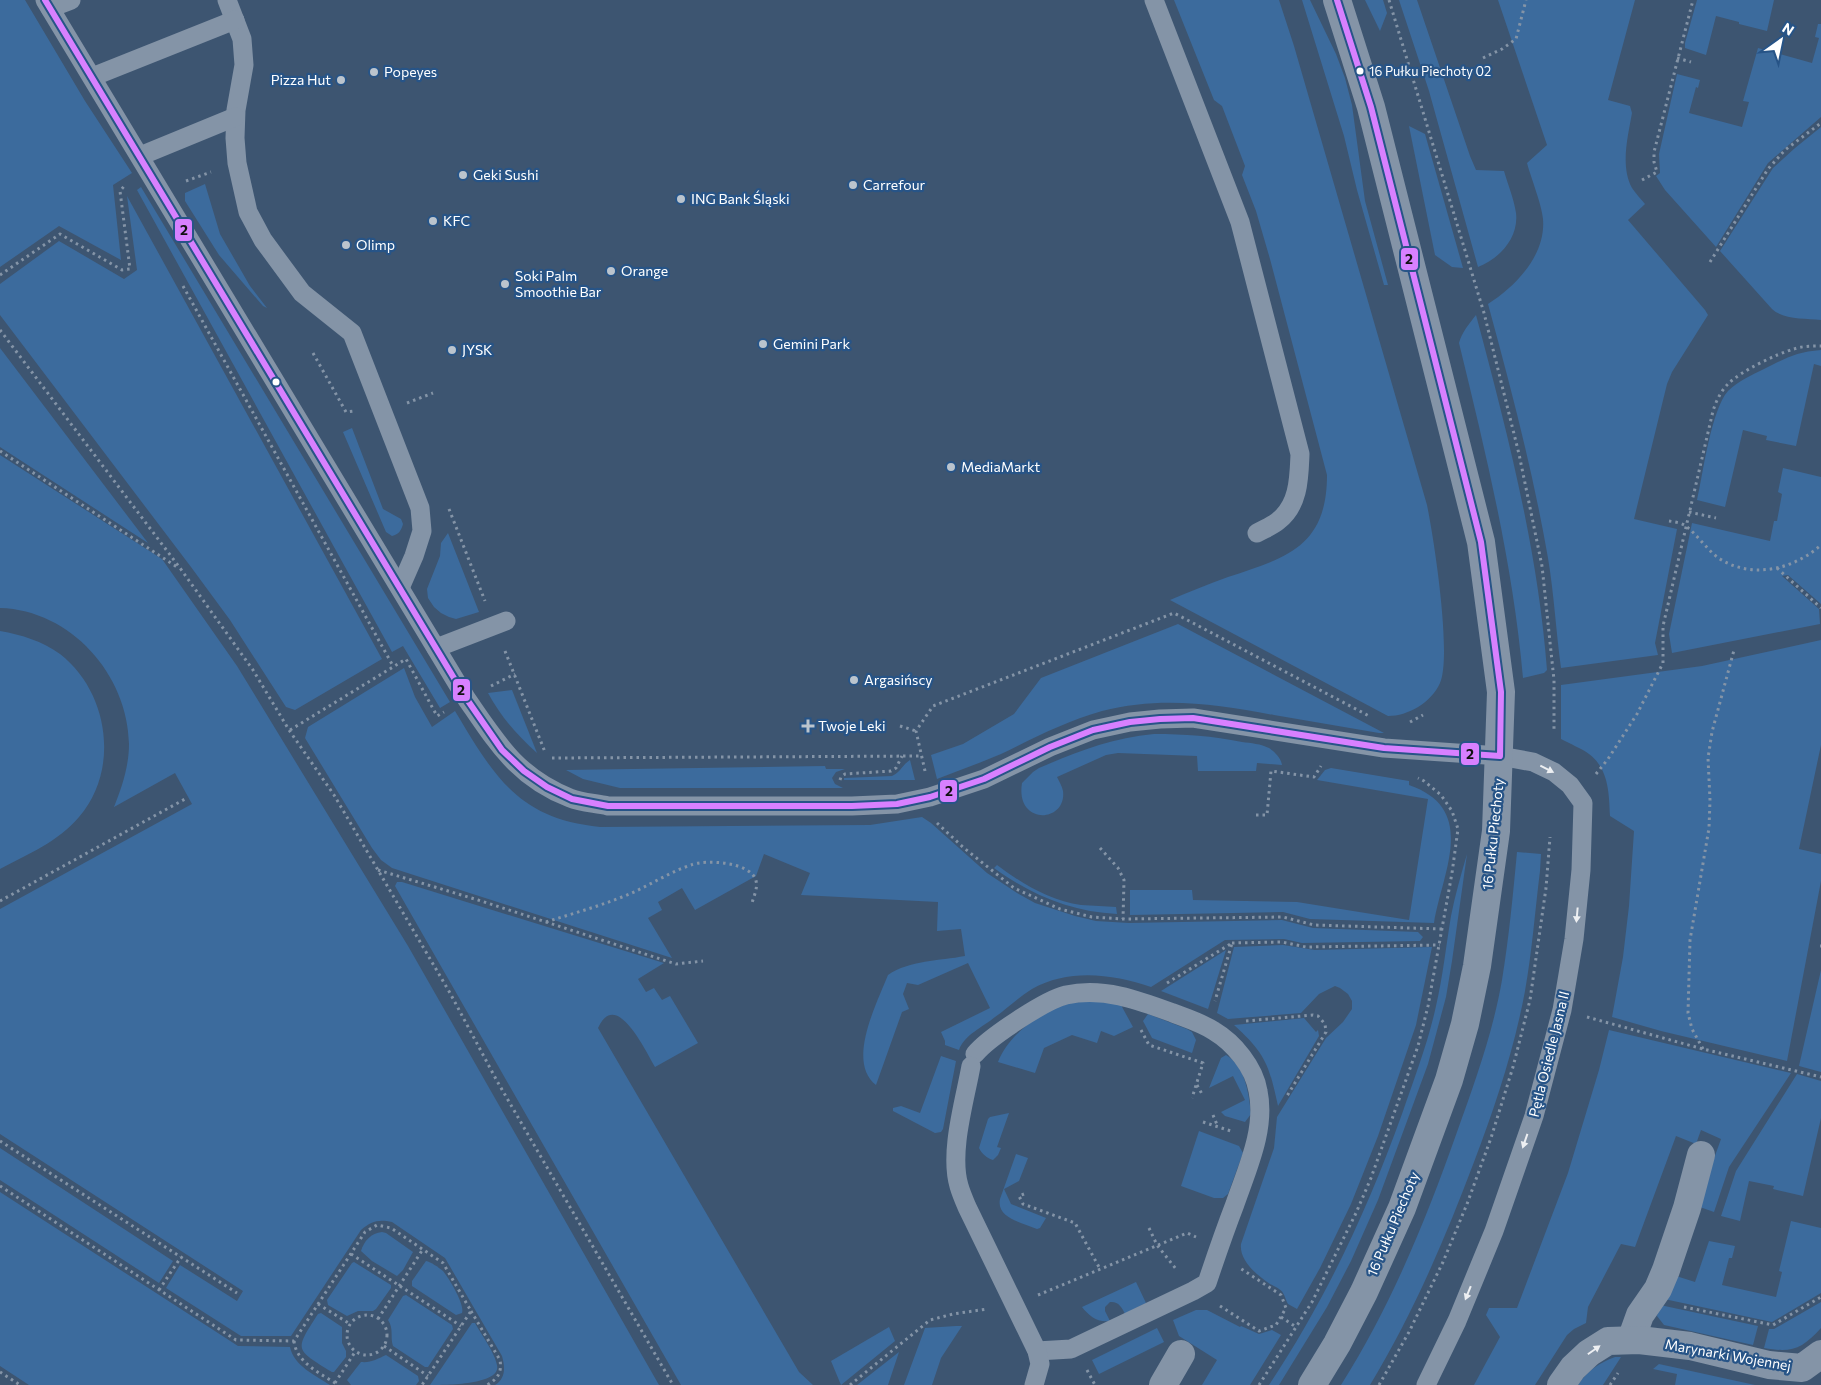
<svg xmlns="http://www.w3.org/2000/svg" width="1821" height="1385" font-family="Commissioner,sans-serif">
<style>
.green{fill:#3c6b9d}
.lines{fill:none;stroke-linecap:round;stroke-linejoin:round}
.path{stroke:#8494a7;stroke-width:3;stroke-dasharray:2.5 4;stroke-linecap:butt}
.lane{stroke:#8494a7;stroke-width:19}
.street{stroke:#8494a7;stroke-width:28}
.bus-1-casing{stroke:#275487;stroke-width:10}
.bus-1{stroke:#d880ff;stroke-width:6}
.oneway{fill:#edeff2}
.bus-dot{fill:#fff;stroke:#275487;stroke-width:2}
.poi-dot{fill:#bbc4cd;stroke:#275487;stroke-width:2}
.labels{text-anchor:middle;stroke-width:4.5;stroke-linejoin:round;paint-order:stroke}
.bus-label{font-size:13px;fill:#fff;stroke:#275487;text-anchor:start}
.poi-label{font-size:14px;fill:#fff;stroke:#275487;text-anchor:start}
.street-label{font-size:14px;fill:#fff;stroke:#275487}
.line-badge{stroke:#275487;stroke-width:2}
.pale-badge-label{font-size:14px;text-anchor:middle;font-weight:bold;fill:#111}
</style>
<rect width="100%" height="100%" fill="#3d5571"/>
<g class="green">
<polygon points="0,0 25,0 85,101 132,173 113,185 121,260 59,226 0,267"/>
<path d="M1174,0H1279L1294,46L1427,505C1434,539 1452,655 1440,683C1431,703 1408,716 1388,716L1170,600C1189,592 1208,584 1228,577C1286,558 1327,547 1327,475L1270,259L1256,211L1242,175L1245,166L1222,106L1214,100Z"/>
<polygon points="1302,0 1310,0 1336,54 1345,78 1352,105 1365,201 1388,285 1384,285 1357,190 1344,136"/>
<polygon points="1365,0 1383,0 1387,13 1380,31"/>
<path d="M1399,0H1417L1470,156L1476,170L1504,171C1508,185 1514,199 1516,213C1519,238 1499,259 1478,267L1429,91Z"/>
<path d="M1498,0H1635L1608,100L1630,106L1632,113C1628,136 1620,166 1632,188C1636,194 1641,199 1645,204L1628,220L1705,310L1708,315L1672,372L1667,384L1634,519L1677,529L1655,643L1658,655L1561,668C1556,631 1554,594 1548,558C1533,472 1511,388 1488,304C1516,286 1546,255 1543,219C1542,205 1531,178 1527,163L1547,145Z"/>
<polygon points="1697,0 1774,0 1767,31 1739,24 1739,22 1716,16 1706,55 1685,48 1685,43"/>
<polygon points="1818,24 1821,24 1821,117 1768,163 1716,247 1665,190 1656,176 1660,173 1659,154 1677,74 1700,80 1698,88 1696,87 1689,113 1742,127 1749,102 1743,101 1758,48 1812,63 1819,38 1815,37"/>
<polygon points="1409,126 1425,134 1463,268 1452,267 1435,255"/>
<path d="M1821,127V320C1805,318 1784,320 1772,309L1720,251L1773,168L1795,148Z"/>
<polygon points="205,184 220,234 250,286 267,308 263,306 219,255 185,201 185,193"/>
<polygon points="141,187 450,702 440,708 403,646 392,652 137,190"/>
<polygon points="127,196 382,659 295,710 286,707 230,620 191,567 0,315 0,284 59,241 124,279 137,270"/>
<path d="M1476,315C1507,431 1538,550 1547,670L1544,673L1523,678C1513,564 1486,454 1459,343C1462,332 1469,324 1476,315Z"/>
<polygon points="0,348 148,543 0,447"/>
<path d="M1821,350V366L1814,364L1796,446L1766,440L1767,436L1743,430L1725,507L1697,500C1703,474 1711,410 1728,391C1738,381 1752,375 1764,369C1786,358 1796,352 1821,350Z"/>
<path d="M352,428L383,509L401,519L403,524C401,531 399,534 392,536L386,532L343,432Z"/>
<path d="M0,455L162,559L237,666L408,946L659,1385H495C506,1378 505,1367 502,1356L445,1258L392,1222C379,1219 371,1221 361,1230L291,1336H241L166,1288L180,1265L237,1301L243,1291L0,1134V909L192,804L175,773L114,807C122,787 129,766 129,744C128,675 71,610 0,608Z"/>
<polygon points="1783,468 1821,477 1821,604 1788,575 1782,576 1819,609 1820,624 1672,653 1669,634 1692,523 1770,541 1774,521 1777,521 1782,494 1778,492"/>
<polygon points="448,533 479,612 456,619 449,617 441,613 434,607 428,598 427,589 440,556 441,543"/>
<path d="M1178,624L1384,733H1379C1344,727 1309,721 1274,715C1215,704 1161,696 1102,711C1066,721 1034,738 1001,754C980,763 958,771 937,779L931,755L963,744L1014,714L1041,678Z"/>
<path d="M0,631C22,635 42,641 60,654C109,692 120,770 79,817C58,842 28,854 0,869Z"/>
<path d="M1821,640V745L1799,849L1821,854V881L1787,1061L1661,1031L1612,1017L1623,957L1629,906L1634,831L1610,816C1609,794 1609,769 1589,754C1581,748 1570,744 1561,739V685L1702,666Z"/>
<path d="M404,668L415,697L432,727L455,711C494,776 518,819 600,827L870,825L922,817L931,823L987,873L1017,893L1035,903L1075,916L1096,921L1129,923L1282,920L1313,928L1418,932L1423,937L1420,941L1302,943L1284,939L1225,940L1151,987C1113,974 1069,968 1032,989C1019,997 1008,1008 995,1017C983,1027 964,1035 959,1050L945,1045V1041L941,1032L990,1008L968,963L918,985L907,983L903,994L909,1009L902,1012L876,1085C846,1062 877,1003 888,975C910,960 939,961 965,956L961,929L937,931L938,902L801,895L810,873L764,854L756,876L695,910L682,888L658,902L662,910L648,918L672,958L392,868L381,860L372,848L305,738L308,727Z"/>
<path d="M512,690L537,753C517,735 501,717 488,693Z"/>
<path d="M1154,734C1184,734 1213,736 1242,742C1251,743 1261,744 1269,748C1275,752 1281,758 1282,765L1257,763L1256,771H1198L1197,756L1118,753L1106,755L1057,777C1059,781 1062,786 1063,791C1067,823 1015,826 1022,783L1033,772L1039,768C1079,751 1111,738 1154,734Z"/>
<path d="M910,760L915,780H844V778L892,776C901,772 902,765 910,760Z"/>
<polygon points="825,766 826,769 845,769 836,772 832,778 835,784 843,788 620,788 583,779 566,770"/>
<path d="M1331,768L1409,781V785C1479,809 1442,873 1434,923L1310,919L1283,912L1130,915V890H1192L1193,900L1297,902L1409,920L1428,799L1317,780L1325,770Z"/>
<path d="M1517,852L1541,854L1540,871C1535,911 1532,952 1525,991C1514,1050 1495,1107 1474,1162C1445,1239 1413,1314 1370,1385H1341C1391,1306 1426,1220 1457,1132C1475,1082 1493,1032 1502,980C1509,937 1513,895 1517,852Z"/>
<path d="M1467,854L1452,961L1446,997L1428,1064L1378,1200L1351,1261L1327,1307L1279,1385H1269C1326,1299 1367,1211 1402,1114C1414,1079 1428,1043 1436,1006C1443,976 1446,946 1451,916C1455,895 1461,875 1467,854Z"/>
<path d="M997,865C1021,883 1050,901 1081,905C1093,906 1105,906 1116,907L1117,914C1071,912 1031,895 994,868Z"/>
<path d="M397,882H402L664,963L638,979L646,992L654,988L662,1000L670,996L698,1043L655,1067C645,1050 616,988 598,1028L799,1372L813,1385H681L395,886Z"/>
<path d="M1283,945L1315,950L1432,947L1416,1025L1378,1136L1351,1204L1320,1268L1297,1309L1288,1304C1286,1301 1285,1296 1283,1293C1281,1289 1274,1286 1270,1284C1257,1275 1239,1261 1241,1244L1274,1148L1277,1117L1326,1038L1343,1022L1352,1009V1001L1348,994L1340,988L1335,986L1319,994L1301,1013L1228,1019L1217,1013L1234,947Z"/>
<polygon points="1226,950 1208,1009 1161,991"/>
<polygon points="1821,970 1821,1072 1799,1066"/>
<path d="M1098,1001L1121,1005L1133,1027L1114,1036L1101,1031L1097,1043L1072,1035L1044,1048L1035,1073L998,1062C1008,1036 1037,1014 1064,1005C1075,1001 1087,1002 1098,1001Z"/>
<polygon points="1148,1014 1187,1029 1192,1032 1196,1040 1192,1053 1152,1038 1143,1021"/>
<path d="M1304,1018L1316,1032L1318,1030L1319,1036L1278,1106C1269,1065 1266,1054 1234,1025Z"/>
<polygon points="1609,1030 1791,1073 1729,1167 1714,1212 1697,1206 1721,1139 1701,1130 1696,1144 1676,1136 1635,1247 1621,1244 1588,1307 1586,1323 1574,1329 1567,1335 1535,1385 1474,1385 1500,1337 1486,1315 1489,1308 1517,1308 1568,1173 1599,1070"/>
<path d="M1226,1055C1245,1066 1249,1093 1251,1114L1245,1122L1225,1116L1221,1112L1245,1100L1233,1076L1209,1088L1221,1058Z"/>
<polygon points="941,1056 956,1061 943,1129 941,1132 935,1133 893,1111 893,1108 901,1106 920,1113"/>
<polygon points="1797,1074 1821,1081 1821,1118 1803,1196 1773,1189 1774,1186 1749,1181 1740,1221 1721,1216 1736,1171"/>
<path d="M1009,1113L997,1147L1001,1148L998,1155L993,1160C987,1158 982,1154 979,1148L988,1119L990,1117Z"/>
<polygon points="1199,1131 1239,1146 1243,1153 1228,1194 1223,1198 1214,1198 1181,1186"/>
<polygon points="0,1148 173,1261 159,1283 0,1180"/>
<path d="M1016,1154L1028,1158L1019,1181L1004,1189L1011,1204L1046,1218L1040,1228L1037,1229C1023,1223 996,1218 1000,1199Z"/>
<path d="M0,1192L238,1346L290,1347C294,1366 315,1375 330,1385H29L0,1366Z"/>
<polygon points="1791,1221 1821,1228 1821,1293 1772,1322 1664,1299 1673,1275 1695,1282 1709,1241 1735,1246 1732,1258 1729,1258 1722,1285 1776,1297 1782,1272 1779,1271"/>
<path d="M382,1232L386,1233L413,1252L403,1270L397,1276L372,1261L361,1251C364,1241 371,1233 382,1232Z"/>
<path d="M426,1261C431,1262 438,1267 443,1271C449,1278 465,1305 462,1313L456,1315L412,1286V1281Z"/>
<polygon points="354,1262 391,1285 391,1288 376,1309 373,1311 358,1311 347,1316 328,1305 327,1300 352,1263"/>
<path d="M1136,1282L1146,1303L1125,1314C1122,1307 1118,1301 1110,1302L1105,1307V1311L1110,1321C1098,1323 1089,1316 1082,1307Z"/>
<path d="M406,1295L452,1325L453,1329L428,1367H425L393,1346C390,1337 394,1329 388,1320L403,1296Z"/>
<path d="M1821,1302V1328C1802,1349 1792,1353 1764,1348L1769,1329H1774Z"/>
<polygon points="1660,1305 1758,1326 1753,1345 1664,1325 1657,1316"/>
<polygon points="1196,1310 1207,1310 1240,1327 1241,1326 1259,1334 1272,1330 1281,1335 1250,1385 1202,1385 1217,1360 1179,1336 1173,1320"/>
<path d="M321,1313L342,1327V1343L346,1351V1357L334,1372H332C295,1349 294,1351 318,1314Z"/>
<path d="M472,1323H475C481,1334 495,1353 497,1365C502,1385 445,1385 430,1385Z"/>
<polygon points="956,1326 962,1326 941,1358 932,1385 904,1385 925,1328"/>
<polygon points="889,1327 895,1341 841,1385 831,1361"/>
<polygon points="1157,1328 1164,1342 1099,1374 1092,1360"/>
<polygon points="899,1352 888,1385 857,1385"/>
<path d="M386,1355L418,1376L419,1381L416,1385H351L347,1380L361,1362C371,1363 377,1359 386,1355Z"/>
<path d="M1615,1357H1621L1603,1385H1578C1587,1371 1599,1363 1615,1357Z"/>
<polygon points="1659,1364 1755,1385 1756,1385 1675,1385 1677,1374 1653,1369"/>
</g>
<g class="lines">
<g class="path">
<polyline points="1389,0 1484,313 1519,454 1542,566 1554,680 1554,731"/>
<polyline points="1483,58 1502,49 1516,39 1526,0"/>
<polyline points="1677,58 1691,62"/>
<polyline points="1642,180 1657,172 1654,162 1654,152 1693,0"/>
<polyline points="186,181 211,172"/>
<polyline points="1710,262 1768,169 1785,150 1821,123"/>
<polyline points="0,275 60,234 122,270 130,269 120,191 126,184"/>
<polyline points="183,286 393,666"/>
<polyline points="0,330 180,568 253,670 289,730 334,795 450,993 497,1081 673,1385"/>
<polyline points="313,353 346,412 355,411"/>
<polyline points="407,403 433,393"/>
<polyline points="0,451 177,567"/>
<polyline points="449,509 485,601"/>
<polyline points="1689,512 1716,518"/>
<path d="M1669,521C1675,522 1683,523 1687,527C1698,536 1706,548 1717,557C1750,580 1793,570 1821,545"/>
<polyline points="1777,568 1821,608"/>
<polyline points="505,651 545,752"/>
<polyline points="491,686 515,674"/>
<polyline points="1410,722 1423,715"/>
<polyline points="900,726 916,731"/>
<polyline points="290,730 406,659 437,716 444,712"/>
<polyline points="552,758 922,756"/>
<polyline points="925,771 916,731 933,706 1174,613 1371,717"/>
<path d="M1596,774L1608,759L1637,714L1663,663V626L1713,411C1716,401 1721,391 1728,384C1741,371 1776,354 1794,349C1802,346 1812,346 1821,346"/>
<polyline points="840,780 841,777 845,774 891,771 896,768 902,756"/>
<polyline points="1256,815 1267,815 1271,771 1314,777 1321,766"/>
<polyline points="937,823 964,848 1014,888 1060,909 1092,917 1123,919 1283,917 1314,925 1442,929"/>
<polyline points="1100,848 1118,868 1124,880 1123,919"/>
<polyline points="378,870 478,900 676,964 703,961"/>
<polyline points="0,901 185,799"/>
<path d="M546,922C571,914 597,907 622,897C646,888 667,873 691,865C705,859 752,862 756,881C758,887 754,896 752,903"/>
<polyline points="1232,943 1282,942 1306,947 1440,945"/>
<polyline points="1820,946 1821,946"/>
<polyline points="1167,983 1232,943 1215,1001"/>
<polyline points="1587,1017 1703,1049 1821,1077"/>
<polyline points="1246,1021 1313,1015 1318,1016 1325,1024 1326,1032 1287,1096"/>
<polyline points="1141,1030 1149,1045 1203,1063 1192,1098"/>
<polyline points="1703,1049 1692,1029 1688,1013 1690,940 1709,828 1710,800 1708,758 1712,732 1734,650"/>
<polyline points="1197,1085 1202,1094"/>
<polyline points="1213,1115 1218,1127"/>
<polyline points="1203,1122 1231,1131"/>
<polyline points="0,1141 237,1293"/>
<polyline points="0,1186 236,1340 294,1341 365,1232 377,1225 391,1228 443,1263 471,1311 422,1385"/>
<polyline points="1024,1194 1019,1196 1023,1204 1075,1223 1100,1269"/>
<polyline points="1149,1228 1157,1245 1176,1269"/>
<polyline points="351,1254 461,1326"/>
<polyline points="159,1290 181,1257"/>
<polyline points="1038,1295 1187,1233 1196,1237"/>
<polyline points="318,1304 350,1324"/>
<polyline points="1220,1306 1259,1331 1276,1325 1286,1308 1281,1295 1240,1268"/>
<polyline points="1684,1307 1773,1325 1821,1297"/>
<path d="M471,1311L500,1360C502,1372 498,1379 487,1385"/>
<circle cx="367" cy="1335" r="20"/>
<polyline points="1281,1317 1296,1327"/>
<polyline points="378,1319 423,1249"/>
<path d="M294,1341C296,1363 322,1374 338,1385"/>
<polyline points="384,1346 428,1376"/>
<polyline points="1087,1370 1095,1385"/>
<polyline points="0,1372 20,1385"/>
<polyline points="335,1383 355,1352"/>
<polyline points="850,1385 930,1320 953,1314 987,1309"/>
<polyline points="1259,1385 1312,1302 1356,1213 1371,1178 1418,1046 1428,1006 1452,873 1458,829 1452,811 1441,795 1424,781 1418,778"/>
<polyline points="1379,1385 1409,1332 1443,1262 1467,1204 1491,1138 1513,1067 1530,1000 1546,888 1550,837"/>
<polyline points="1610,1385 1618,1373"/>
</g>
<g class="lane">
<path d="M45,0L466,698C497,743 517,777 570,798C582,803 596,803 608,806H852L897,804L930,797L984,779L1050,747L1093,730L1130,722L1160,719L1193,718L1384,748L1500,756L1533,762L1554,772L1570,785L1583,803L1581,870L1574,939L1562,1010L1534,1116L1494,1231L1457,1321L1426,1385"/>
<polyline points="227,0 242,39 244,65 236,110 235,138 237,163 248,212 263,240 302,293 352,333 420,508 422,531 414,556 400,588"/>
<path d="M1154,0L1240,222L1300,454C1299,478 1299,505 1278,521C1272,526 1264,529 1257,533"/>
<polyline points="50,8 71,0"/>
<polyline points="92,77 235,20"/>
<polyline points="140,156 235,117"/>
<polyline points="436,648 506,621"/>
<path d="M975,1054C988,1038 1045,1000 1066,995C1104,987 1138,1000 1173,1013C1186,1018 1202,1023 1214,1031C1234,1043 1254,1067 1258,1091C1266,1129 1247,1169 1235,1204C1225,1230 1216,1256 1207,1283L1193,1291L1071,1349L1037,1351"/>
<path d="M971,1066C965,1100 949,1152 959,1186C961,1193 964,1200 967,1207L1037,1351L1040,1364L1034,1385"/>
</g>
<g class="street">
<polyline points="1631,1340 1640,1315 1658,1289 1666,1270 1687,1208 1701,1155"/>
<polyline points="1163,1385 1181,1354"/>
<polyline points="1312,1385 1337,1344 1364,1292 1402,1208 1449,1080 1465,1024 1477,966 1496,831 1501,692 1481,542 1371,107 1337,0"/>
<polyline points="1561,1385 1573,1368 1589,1353 1608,1341 1639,1340 1690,1346 1769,1365 1802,1368 1821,1354"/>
</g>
<defs>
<polyline id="bus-1" points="45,0 466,698 502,750 524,771 547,787 572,799 608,806 852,806 897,804 930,797 984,779 1050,747 1093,730 1130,722 1160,719 1193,718 1384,748 1500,756 1501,692 1481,542 1371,107 1337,0"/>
</defs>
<use href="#bus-1" class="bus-1-casing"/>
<use href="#bus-1" class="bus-1"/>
</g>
<defs><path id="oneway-solid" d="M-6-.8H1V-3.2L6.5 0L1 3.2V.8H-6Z" transform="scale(1.25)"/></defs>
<g class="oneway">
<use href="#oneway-solid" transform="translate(1547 769) rotate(27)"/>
<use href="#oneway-solid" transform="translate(1577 915) rotate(95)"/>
<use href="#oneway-solid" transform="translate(1525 1141) rotate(109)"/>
<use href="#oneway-solid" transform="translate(1468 1293) rotate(112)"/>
<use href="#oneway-solid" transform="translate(1594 1350) rotate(-35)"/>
</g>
<g class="bus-dot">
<circle cx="1360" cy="71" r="4.5"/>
<circle cx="276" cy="382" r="4.5"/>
</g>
<g class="poi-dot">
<circle cx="374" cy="72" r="5"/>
<circle cx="341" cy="80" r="5"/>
<circle cx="463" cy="175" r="5"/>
<circle cx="853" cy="185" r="5"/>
<circle cx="681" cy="199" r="5"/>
<circle cx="433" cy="221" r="5"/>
<circle cx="346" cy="245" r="5"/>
<circle cx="611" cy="271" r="5"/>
<circle cx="505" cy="284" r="5"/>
<circle cx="763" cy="344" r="5"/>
<circle cx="452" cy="350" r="5"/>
<circle cx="951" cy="467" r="5"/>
<circle cx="854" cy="680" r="5"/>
<path d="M805.5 718.5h5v5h5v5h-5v5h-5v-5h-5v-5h5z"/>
</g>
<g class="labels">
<g class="bus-label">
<text x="1369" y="76">16 Pułku Piechoty 02</text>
</g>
<g class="poi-label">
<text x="384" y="77">Popeyes</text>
<text x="331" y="85" text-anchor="end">Pizza Hut</text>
<text x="473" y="180">Geki Sushi</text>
<text x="863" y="190">Carrefour</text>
<text x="691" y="204">ING Bank Śląski</text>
<text x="443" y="226">KFC</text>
<text x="356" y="250">Olimp</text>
<text x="621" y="276">Orange</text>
<text x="515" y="281">Soki Palm<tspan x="515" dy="16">Smoothie Bar</tspan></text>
<text x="773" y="349">Gemini Park</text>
<text x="462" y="355">JYSK</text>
<text x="961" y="472">MediaMarkt</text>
<text x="864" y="685">Argasińscy</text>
<text x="818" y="731">Twoje Leki</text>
</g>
<g class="street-label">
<text transform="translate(1493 834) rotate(-84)" y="5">16 Pułku Piechoty</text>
<text transform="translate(1549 1054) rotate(-76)" y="5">Pętla Osiedle Jasna II</text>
<text transform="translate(1393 1224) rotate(-67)" y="5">16 Pułku Piechoty</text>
<text transform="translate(1728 1355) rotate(10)" y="5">Marynarki Wojennej</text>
</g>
</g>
<g class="line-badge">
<rect x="174" y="218" width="19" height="24" rx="5" fill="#d880ff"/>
<rect x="1400" y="247" width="19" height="24" rx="5" fill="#d880ff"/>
<rect x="452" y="678" width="19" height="24" rx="5" fill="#d880ff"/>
<rect x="1460" y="742" width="20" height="24" rx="5" fill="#d880ff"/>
<rect x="939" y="779" width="19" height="24" rx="5" fill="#d880ff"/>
</g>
<g class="pale-badge-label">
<text x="184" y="235">2</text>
<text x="1409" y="264">2</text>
<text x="461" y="695">2</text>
<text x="1470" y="759">2</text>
<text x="949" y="796">2</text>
</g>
<g transform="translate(1781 40) rotate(33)" stroke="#275487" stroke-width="4" paint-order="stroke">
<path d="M0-4L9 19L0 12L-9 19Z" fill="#ffffff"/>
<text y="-8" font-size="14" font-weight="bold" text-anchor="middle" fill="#ffffff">N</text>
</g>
</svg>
